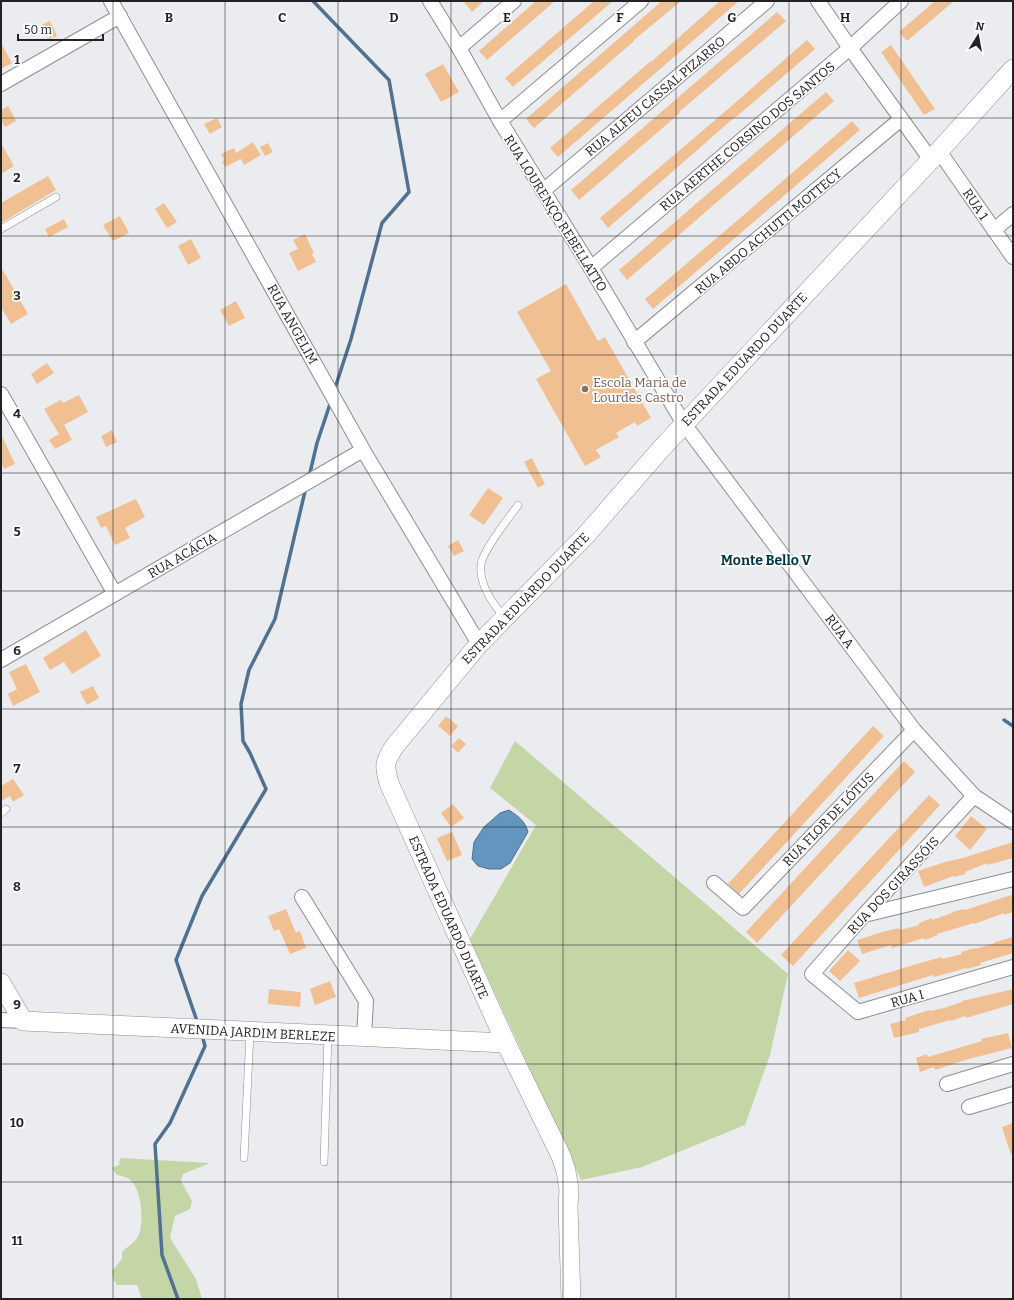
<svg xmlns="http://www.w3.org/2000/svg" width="1014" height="1300" font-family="Bitter,serif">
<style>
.green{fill:#c4d5a6}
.water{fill:#6395be;stroke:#507290}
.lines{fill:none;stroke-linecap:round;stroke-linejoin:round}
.stream{stroke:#507290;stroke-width:3.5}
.building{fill:#f1c092}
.lane-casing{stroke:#8d8e91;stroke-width:8}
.street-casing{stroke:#8d8e91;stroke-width:16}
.secondary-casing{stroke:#8d8e91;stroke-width:20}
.lane{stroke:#fff;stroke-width:7}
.street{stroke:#fff;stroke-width:14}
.secondary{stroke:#fff;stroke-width:19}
.grid{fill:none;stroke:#222224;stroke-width:1;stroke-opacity:0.55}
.education-dot{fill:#8d6e63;stroke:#fff;stroke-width:1.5}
.labels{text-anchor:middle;stroke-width:3.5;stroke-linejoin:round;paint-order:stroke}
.street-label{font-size:13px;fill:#222224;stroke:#fff}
.education-label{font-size:13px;fill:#785e54;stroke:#fff;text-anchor:start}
.neighbourhood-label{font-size:14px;font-weight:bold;fill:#053348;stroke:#fff}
.grid-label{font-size:13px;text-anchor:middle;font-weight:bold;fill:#222224;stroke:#fff;stroke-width:3.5;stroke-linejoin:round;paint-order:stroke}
</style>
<rect width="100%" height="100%" fill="#ebecef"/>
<g class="green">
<polygon points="515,741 788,974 770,1055 745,1125 642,1167 581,1180 470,939 536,825 490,788"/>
<path d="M120,1158L210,1163L183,1174L181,1181L192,1201L190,1209L175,1216L170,1238L196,1279L202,1299H142L137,1285H117L113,1279L112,1271L122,1259V1252C127,1247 137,1241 139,1234C144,1221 142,1188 129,1179C122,1174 118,1179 112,1168L119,1165Z"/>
</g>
<path class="water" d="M509,810C518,816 525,821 528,832L510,863L501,869H489L478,866L472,859L474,842L484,827L500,813Z"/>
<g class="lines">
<g class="stream">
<polyline points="313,1 389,80 409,192 382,223 351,339 334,391"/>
<polyline points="309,477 317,443 331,401"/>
<polyline points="1004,720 1013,726"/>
<polyline points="198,1024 176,960 202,896 266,789 250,753 243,741 241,704 249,670 275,619 306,487"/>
<polyline points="178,1299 162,1255 155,1144 170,1123 205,1046 202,1035"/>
</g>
</g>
<g class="building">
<polygon points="463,1 484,1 472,12"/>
<polygon points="536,1 555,1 487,60 479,51"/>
<polygon points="594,1 613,1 513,87 505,78"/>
<polygon points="662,1 681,1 634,40 634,41 534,128 526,119"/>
<polygon points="720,1 739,1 558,157 550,148 651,61 651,62"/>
<polygon points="935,1 954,1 907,41 899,32"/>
<polygon points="777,12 786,21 679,112 680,113 579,200 571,190"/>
<polygon points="50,21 57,36 48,40 41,25"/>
<polygon points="807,40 815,49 735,118 735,117 608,228 600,218 728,109"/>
<polygon points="1,43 12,63 1,69"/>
<polygon points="891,45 935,109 924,115 881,52"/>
<polygon points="443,64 459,92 441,102 425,74"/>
<polygon points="826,92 834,101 627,280 619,270"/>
<polygon points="8,106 16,121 5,127 1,120 1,110"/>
<polygon points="217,118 222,127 210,134 204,124"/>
<polygon points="852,121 860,130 653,309 645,299 746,213"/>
<polygon points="253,142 261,155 244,165 241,159 225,167 222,162 224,160 221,154 234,148 236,153"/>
<polygon points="1,143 14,166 1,174"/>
<polygon points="268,143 273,152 265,156 260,147"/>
<polygon points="48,176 56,190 1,223 1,203"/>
<polygon points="164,203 177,222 167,228 155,209"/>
<polygon points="120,216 129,233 113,241 103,225"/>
<polygon points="64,219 68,227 49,237 45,229"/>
<polygon points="305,234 314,253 312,254 316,262 298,271 289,253 298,249 293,240"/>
<polygon points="191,239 201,258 188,265 178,246"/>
<polygon points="1,267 28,314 11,324 1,307"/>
<polygon points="566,284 598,341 605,337 651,418 637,426 635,422 616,433 619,437 596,450 601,457 585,466 536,379 551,371 517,312"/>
<polygon points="236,301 245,318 229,326 220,310"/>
<polygon points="47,363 54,373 37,384 31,374"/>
<polygon points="79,395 88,412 64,425 72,440 55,449 49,440 59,434 44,409 61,400 63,403"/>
<polygon points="112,430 117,442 106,447 101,436"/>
<polygon points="1,434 15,464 4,469 1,463"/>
<polygon points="532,458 545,484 538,488 524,462"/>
<polygon points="488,488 503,498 484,525 469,515"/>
<polygon points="136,499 145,517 125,528 130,538 115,545 106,526 101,528 96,517"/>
<polygon points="458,540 464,551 454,556 448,546"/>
<polygon points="86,630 101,656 72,674 64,662 50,670 43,658"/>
<polygon points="26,664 40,692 13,706 8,694 17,689 9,672"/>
<polygon points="93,686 99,698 87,705 80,692"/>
<polygon points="446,716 458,726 450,736 438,726"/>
<polygon points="873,726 884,736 739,894 728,884"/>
<polygon points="459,738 466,744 458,753 451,746"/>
<polygon points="904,761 915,772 757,943 746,932"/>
<polygon points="13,779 24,795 13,802 10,796 1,801 1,786"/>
<polygon points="929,795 940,805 793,966 781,955"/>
<polygon points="453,804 464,818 451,827 441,813"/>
<polygon points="971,816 987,829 970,850 955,836"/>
<polygon points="452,832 462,855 447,861 437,838"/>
<polygon points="1013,842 1013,858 988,865 987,863 965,872 966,874 954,877 953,876 924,887 918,871 945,862 963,858"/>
<polygon points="1011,895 1013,902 1013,912 1004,915 1004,913 974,924 974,923 937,934 938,935 925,940 924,938 892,948 891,945 862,954 857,940 882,932 899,928 900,930 919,925 919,923 932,918 932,920 952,913 952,912 964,909 965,910"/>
<polygon points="286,909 296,933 300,931 306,948 290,954 279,929 274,931 268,916"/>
<polygon points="1013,937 1013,953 980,963 981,965 967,969 967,968 934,977 933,975 859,998 854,983 920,963 942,957 942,959 962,954 961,952 975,948 975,949 995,943 995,942"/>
<polygon points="848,950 860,961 840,981 829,971"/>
<polygon points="330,981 336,997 315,1005 310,989"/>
<polygon points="269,989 301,992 300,1007 268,1004"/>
<polygon points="1013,989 1013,1004 966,1018 965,1016 951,1021 950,1020 919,1029 919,1032 894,1038 890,1024 906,1020 905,1018 929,1010 930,1011 944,1008 962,1002 962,1001"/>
<polygon points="1008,1033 1012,1048 965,1060 935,1070 934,1067 920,1072 916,1058 927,1054 928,1057 982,1041 981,1039"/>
<polygon points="1013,1123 1013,1154 1011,1155 1002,1127"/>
</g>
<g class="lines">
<defs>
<g id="lane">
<polyline points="1,229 56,197"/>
<path d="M504,617C492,603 479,584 481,565C482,551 509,518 518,505"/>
<polyline points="1,813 6,809"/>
<polyline points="244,1158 250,1032"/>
<polyline points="324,1162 328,1035"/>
</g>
<g id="street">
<polyline points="111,1 363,450 479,644"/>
<polyline points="430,1 459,48 500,121 591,268 684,424 914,730 974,796 1013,822"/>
<polyline points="818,1 850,48 931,160"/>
<polyline points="459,48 514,1"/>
<polyline points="1,84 120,16"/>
<polyline points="500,121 641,1"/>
<polyline points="939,151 1013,257"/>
<polyline points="543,191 767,1"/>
<polyline points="994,230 1013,214"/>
<polyline points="591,268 850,48 901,1"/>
<polyline points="634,342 901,119"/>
<polyline points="1,394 115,594"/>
<polyline points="1,660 363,450"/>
<polyline points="974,796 864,915 812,974 858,1012 1013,967"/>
<polyline points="714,883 743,908 914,730"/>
<polyline points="302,897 366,1001 364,1037"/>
<polyline points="864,915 1013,879"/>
<polyline points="1,1020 23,1021"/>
<polyline points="947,1084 1013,1064"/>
<polyline points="969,1107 1013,1094"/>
</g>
<g id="secondary">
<polyline points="1,983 23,1021 506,1043"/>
<path d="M571,1299L568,1207L569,1190L566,1171L561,1156L506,1043L389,783C384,765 384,763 394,747L479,644L586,535L660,450L939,151L1013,69"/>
</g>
</defs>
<use href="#lane" class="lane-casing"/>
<use href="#street" class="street-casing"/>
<use href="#secondary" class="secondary-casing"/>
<use href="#lane" class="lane"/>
<use href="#street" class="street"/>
<use href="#secondary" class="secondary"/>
</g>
<path class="grid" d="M113,1V1299M225,1V1299M338,1V1299M451,1V1299M563,1V1299M676,1V1299M789,1V1299M901,1V1299M1,118H1013M1,236H1013M1,355H1013M1,473H1013M1,591H1013M1,709H1013M1,827H1013M1,945H1013M1,1064H1013M1,1182H1013"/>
<circle class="education-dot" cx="585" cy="389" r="4"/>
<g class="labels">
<g class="street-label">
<text transform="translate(655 96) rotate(-40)" y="5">RUA ALFEU CASSAL PIZARRO</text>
<text transform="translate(747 136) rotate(-40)" y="5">RUA AERTHE CORSINO DOS SANTOS</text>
<text transform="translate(976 204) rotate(56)" y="5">RUA 1</text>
<text transform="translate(556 213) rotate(58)" y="5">RUA LOURENÇO REBELLATTO</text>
<text transform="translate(768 231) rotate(-40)" y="5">RUA ABDO ACHUTTI MOTTECY</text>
<text transform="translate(293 324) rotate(61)" y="5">RUA ANGELIM</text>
<text transform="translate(744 359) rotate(-47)" y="5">ESTRADA EDUARDO DUARTE</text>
<text transform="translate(182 555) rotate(-30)" y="5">RUA ACÁCIA</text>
<text transform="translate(525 598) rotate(-46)" y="5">ESTRADA EDUARDO DUARTE</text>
<text transform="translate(840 631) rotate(53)" y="5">RUA A</text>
<text transform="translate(828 819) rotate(-46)" y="5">RUA FLOR DE LÓTUS</text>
<text transform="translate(893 885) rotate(-47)" y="5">RUA DOS GIRASSÓIS</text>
<text transform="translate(449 917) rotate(66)" y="5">ESTRADA EDUARDO DUARTE</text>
<text transform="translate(907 998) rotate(-16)" y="5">RUA I</text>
<text transform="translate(253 1032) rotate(3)" y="5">AVENIDA JARDIM BERLEZE</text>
</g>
<g class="education-label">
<text x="593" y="387">Escola Maria de<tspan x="593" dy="15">Lourdes Castro</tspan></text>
</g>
<g class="neighbourhood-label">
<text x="766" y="565">Monte Bello V</text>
</g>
</g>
<g class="grid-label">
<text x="169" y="22">B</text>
<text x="282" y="22">C</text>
<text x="394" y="22">D</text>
<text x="507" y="22">E</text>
<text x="620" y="22">F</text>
<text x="732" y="22">G</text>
<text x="845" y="22">H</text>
<text x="17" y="64">1</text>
<text x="17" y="182">2</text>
<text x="17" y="300">3</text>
<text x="17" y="418">4</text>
<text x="17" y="536">5</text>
<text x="17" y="655">6</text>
<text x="17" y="773">7</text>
<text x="17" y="891">8</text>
<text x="17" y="1009">9</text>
<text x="17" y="1127">10</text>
<text x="17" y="1245">11</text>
</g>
<rect width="1014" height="1300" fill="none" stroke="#222224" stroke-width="4"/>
<g transform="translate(978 36) rotate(11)" stroke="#ffffff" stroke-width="3" paint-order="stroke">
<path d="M0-3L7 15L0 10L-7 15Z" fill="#222224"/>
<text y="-6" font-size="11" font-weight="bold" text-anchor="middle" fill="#222224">N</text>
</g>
<path d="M18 34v6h85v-6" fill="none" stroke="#222224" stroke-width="2"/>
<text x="24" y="34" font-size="12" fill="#222224" stroke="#ffffff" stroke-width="3" paint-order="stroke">50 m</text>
</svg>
